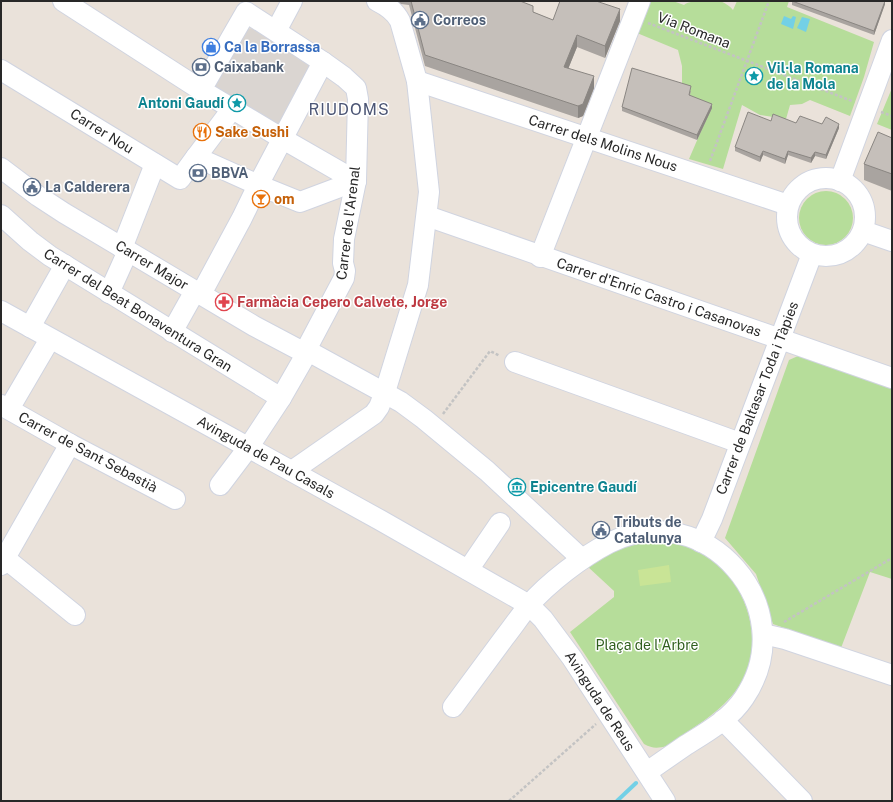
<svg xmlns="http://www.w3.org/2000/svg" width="893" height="802" font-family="'Public Sans',sans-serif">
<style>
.green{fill:#b6dd9a}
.pitch{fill:#c9e496}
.plaza{fill:#dad5d1}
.water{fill:#73d0e6}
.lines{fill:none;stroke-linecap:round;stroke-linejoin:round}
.stream{stroke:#73d0e6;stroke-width:4}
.minor-casing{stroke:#d0d4e0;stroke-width:22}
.path{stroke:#c3c3c3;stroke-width:2.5;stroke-dasharray:3 2;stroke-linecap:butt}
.minor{stroke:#fff;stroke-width:20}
.wall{fill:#a9a4a0}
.shaded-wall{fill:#8a8682}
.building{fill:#c5bfba;stroke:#8a8682}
.labels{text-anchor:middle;stroke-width:3;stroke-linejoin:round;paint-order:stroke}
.service-label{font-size:14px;font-weight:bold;fill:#4e5e75;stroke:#fff;text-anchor:start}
.street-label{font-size:14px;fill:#282828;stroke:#fff}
.shop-label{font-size:14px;font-weight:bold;fill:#366cbe;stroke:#fff;text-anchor:start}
.culture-label{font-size:14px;font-weight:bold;fill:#0d838f;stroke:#fff;text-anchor:start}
.food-label{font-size:14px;font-weight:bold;fill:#c56008;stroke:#fff;text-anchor:start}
.health-label{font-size:14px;font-weight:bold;fill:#be3a42;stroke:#fff;text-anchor:start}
.park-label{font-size:14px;fill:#305f1e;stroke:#fff}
.quarter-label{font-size:16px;letter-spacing:1px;fill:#4c5675;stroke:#fff}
</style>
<rect width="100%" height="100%" fill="#eae2da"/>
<g class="green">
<path d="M651,1H673L684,5C689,0 712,0 719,1C724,2 730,6 733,10L737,1H789L787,7L874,42L864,77L850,116L810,100L802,104L790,105L786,119L760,115L742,105L723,169L689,159L711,108L689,99L682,84V66L678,50L637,33Z"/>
<polygon points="892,88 892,130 877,124"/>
<circle cx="826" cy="218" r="27"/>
<polygon points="798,356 892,389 892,579 870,572 841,648 773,624 756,574 725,538 789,360"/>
<path d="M681,541C691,547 704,551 713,559C756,595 769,663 724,704C708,720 686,732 667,746C658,748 653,749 644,744L570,632L614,597V591L587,566L596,559L637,542Z"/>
</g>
<polygon class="pitch" points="669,565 671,582 640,586 638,570"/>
<polygon class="plaza" points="251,28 307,61 312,71 284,124 271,126 212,95 212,79 238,33"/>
<g class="water">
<polygon points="784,16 791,19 793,16 796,17 793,29 781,24"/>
<polygon points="802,17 810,19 806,32 797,28"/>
</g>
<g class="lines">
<polyline class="stream" points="617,801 636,783"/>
<defs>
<g id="minor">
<polyline points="63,1 201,90"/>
<polyline points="276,31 292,1"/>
<polyline points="1,70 180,179 196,157"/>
<polyline points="417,81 788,205"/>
<polyline points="232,109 196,157 258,185 323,62 246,12 201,90 283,139 356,181"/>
<polyline points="1,168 38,196 64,213 254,326 305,353 308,351 401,402 424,419 487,471 582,559"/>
<circle cx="826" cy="217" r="39"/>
<polyline points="840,181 892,40"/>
<polyline points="1,215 30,241 50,256 281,398"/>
<polyline points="427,216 892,378"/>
<polyline points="863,231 892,241"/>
<polyline points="122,248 155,164"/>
<polyline points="540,257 640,1"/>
<polyline points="109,293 128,251"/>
<polyline points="201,294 242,218 258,185 300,202 356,181"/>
<polyline points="1,311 380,520 529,605 543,619 572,658 665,801"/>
<polyline points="30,327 65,265"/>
<polyline points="172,332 195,291"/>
<polyline points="515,362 740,443"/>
<polyline points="1,405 70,444 175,499"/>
<polyline points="9,409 50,339"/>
<path d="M292,471L374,414L379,407L385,392L418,285L429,192L417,81L400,21C395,11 387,6 377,1"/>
<polyline points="220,485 248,448 281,398 308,351 308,346 344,278 345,271 343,263 344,239 356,181 358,99 356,88 344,77 323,62"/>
<polyline points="701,542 712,519 812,254"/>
<polyline points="1,555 75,615"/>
<polyline points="1,565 70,444"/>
<polyline points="468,570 500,523"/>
<polyline points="763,634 785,639 892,675"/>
<path d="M453,707C470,684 487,661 504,638C512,628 520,616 529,605C548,583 582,557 609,543C705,494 805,608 744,698C730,719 707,732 686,745C673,754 660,763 647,772"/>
<polyline points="723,720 802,801"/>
</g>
</defs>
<use href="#minor" class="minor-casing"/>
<g class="path">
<polyline points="648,23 852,101"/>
<polyline points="881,112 892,116"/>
<polyline points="710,161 769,1"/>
<polyline points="443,414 490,351 500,356"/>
<polyline points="784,622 892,558"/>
<polyline points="509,801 596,724"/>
</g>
<use href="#minor" class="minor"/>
</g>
<g class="wall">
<polygon points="398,1 520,1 533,12 553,20 620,21 605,58 577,47 568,69 594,88 583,116 578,118 425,66 409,5 401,4"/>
<polygon points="792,1 885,1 885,4 874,35 792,5"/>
<polygon points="691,91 690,95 712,108 697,140 622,111 622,107"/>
<polygon points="771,121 796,123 822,124 839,128 826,159 815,156 811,163 788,155 785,164 763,155 760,162 735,151 735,147"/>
<polygon points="892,138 892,191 864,180 864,164"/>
</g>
<g class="shaded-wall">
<polygon points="885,1 885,4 874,35 874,31"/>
<polygon points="620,9 620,21 605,58 605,46"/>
<polygon points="577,35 577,47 564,79 564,67"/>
<polygon points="594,76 594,88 583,116 578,118 578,106"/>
<polygon points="712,104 712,108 697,140 697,135"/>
<polygon points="839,124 839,128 826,159 826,155"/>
<polygon points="763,151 763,155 760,162 760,157"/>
<polygon points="788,151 788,155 785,164 785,159"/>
<polygon points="815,152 815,156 811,163 811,158"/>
</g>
<g class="building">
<polygon points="411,1 520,1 533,6 533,12 553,20 560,1 596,1 620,9 605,46 577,35 564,67 594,76 583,104 578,106 425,55"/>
<polygon points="792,1 885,1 874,31"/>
<polygon points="632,68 691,86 689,95 712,104 697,135 622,107"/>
<polygon points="748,112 771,121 773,114 796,123 800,116 822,124 826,117 839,124 826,155 815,152 811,158 788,151 785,159 763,151 760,157 735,147"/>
<polygon points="878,132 892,138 892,174 864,164"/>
</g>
<defs>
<symbol id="civic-ring" viewBox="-11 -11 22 22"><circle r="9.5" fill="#fff" stroke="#5c6f8a" stroke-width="1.5"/><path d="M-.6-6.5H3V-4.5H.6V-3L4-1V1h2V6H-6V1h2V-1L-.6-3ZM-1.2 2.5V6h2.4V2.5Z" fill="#5c6f8a"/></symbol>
<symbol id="shop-ring" viewBox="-11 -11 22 22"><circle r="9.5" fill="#fff" stroke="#3f7fe0" stroke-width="1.5"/><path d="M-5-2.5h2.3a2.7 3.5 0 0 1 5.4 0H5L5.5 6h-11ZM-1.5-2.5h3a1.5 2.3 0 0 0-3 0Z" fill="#3f7fe0"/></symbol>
<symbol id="bank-ring" viewBox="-11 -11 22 22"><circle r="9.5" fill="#fff" stroke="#5c6f8a" stroke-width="1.5"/><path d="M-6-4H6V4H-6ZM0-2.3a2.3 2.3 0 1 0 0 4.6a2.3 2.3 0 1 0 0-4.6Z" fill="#5c6f8a"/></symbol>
<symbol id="sight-ring" viewBox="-11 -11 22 22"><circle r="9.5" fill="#fff" stroke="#0f9aa8" stroke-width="1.5"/><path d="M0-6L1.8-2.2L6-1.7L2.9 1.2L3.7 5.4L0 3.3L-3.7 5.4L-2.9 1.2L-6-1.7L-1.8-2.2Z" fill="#0f9aa8"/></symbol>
<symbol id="restaurant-ring" viewBox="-11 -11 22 22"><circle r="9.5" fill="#fff" stroke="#e8710a" stroke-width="1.5"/><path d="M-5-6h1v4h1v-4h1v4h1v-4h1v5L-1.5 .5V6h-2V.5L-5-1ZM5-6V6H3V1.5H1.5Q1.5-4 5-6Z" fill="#e8710a"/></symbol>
<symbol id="bar-ring" viewBox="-11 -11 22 22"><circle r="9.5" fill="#fff" stroke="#e8710a" stroke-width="1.5"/><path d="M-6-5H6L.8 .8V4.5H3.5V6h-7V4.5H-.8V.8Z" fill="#e8710a"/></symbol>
<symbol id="pharmacy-ring" viewBox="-11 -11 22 22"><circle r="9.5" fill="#fff" stroke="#e0444e" stroke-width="1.5"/><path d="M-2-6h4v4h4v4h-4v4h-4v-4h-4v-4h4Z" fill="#e0444e"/></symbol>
<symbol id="museum-ring" viewBox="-11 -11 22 22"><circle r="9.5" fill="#fff" stroke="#0f9aa8" stroke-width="1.5"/><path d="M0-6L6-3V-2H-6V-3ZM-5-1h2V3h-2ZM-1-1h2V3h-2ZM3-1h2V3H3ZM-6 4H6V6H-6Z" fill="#0f9aa8"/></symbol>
</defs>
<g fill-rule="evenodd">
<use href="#civic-ring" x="410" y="10" width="20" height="20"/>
<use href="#shop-ring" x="201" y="37" width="20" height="20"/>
<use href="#bank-ring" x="191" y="57" width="20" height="20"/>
<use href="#sight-ring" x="744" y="66" width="20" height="20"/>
<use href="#sight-ring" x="227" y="93" width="20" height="20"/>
<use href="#restaurant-ring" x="192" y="122" width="20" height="20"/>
<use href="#bank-ring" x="188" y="163" width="20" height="20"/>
<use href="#civic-ring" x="22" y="177" width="20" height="20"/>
<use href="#bar-ring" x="251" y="189" width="20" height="20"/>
<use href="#pharmacy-ring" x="214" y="292" width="20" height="20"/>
<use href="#museum-ring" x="507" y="477" width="20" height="20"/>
<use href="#civic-ring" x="591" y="520" width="20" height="20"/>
</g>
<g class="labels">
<g class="service-label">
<text x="433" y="25">Correos</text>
<text x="214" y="72">Caixabank</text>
<text x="211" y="178">BBVA</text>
<text x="45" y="192">La Calderera</text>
<text x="614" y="527">Tributs de<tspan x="614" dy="16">Catalunya</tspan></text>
</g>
<g class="street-label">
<text transform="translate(694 30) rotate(21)" y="5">Via Romana</text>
<text transform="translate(102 131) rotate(32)" y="5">Carrer Nou</text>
<text transform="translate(603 143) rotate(18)" y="5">Carrer dels Molins Nous</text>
<text transform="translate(348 223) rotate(-83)" y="5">Carrer de l'Arenal</text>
<text transform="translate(152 265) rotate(31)" y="5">Carrer Major</text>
<text transform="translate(659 297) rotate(19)" y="5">Carrer d'Enric Castro i Casanovas</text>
<text transform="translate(138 310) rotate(32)" y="5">Carrer del Beat Bonaventura Gran</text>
<text transform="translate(757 398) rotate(-69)" y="5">Carrer de Baltasar Toda i Tàpies</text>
<text transform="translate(88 452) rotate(28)" y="5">Carrer de Sant Sebastià</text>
<text transform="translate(266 457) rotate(29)" y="5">Avinguda de Pau Casals</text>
<text transform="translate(600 701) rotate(57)" y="5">Avinguda de Reus</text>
</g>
<g class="shop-label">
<text x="224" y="52">Ca la Borrassa</text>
</g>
<g class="culture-label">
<text x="767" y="73">Vil·la Romana<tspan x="767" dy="16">de la Mola</tspan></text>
<text x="224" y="108" text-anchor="end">Antoni Gaudí</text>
<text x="530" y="492">Epicentre Gaudí</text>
</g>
<g class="food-label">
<text x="215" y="137">Sake Sushi</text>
<text x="274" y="204">om</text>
</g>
<g class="health-label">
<text x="237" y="307">Farmàcia Cepero Calvete, Jorge</text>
</g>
<g class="park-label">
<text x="647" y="650">Plaça de l'Arbre</text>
</g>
<g class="quarter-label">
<text x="349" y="115">RIUDOMS</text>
</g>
</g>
<rect width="893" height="802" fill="none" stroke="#282828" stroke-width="4"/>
</svg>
